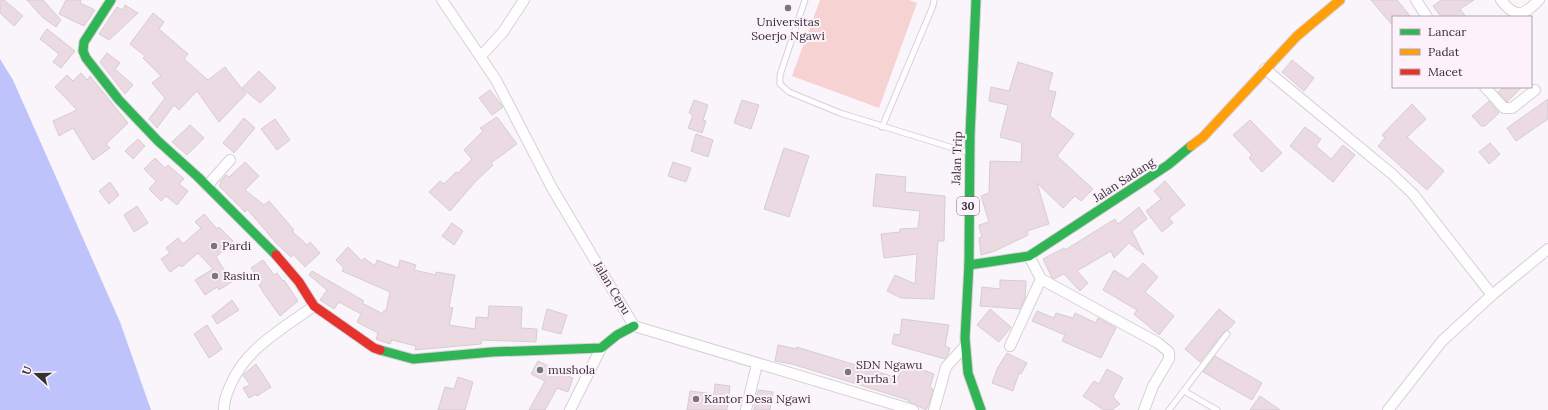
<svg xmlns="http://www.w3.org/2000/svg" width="1548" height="410" font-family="Lora,serif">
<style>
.green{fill:#f7d2d2}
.water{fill:#bfc3fb}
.building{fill:#ebdae1;stroke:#d5ced1}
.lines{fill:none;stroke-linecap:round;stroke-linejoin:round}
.lane-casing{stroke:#d6d1d6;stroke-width:7}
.street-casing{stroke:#d6d1d6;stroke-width:12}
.fast-casing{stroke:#d6d1d6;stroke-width:11}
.slow-casing{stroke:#d6d1d6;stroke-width:11}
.jam-casing{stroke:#d6d1d6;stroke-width:11}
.lane{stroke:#fefefe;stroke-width:5}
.street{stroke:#fefefe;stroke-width:10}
.fast{stroke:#30b455;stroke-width:9}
.slow{stroke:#ff9f0a;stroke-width:9}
.jam{stroke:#e5322d;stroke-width:9}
.poi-dot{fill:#7b767b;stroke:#fdf2fb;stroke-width:1.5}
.labels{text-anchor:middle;stroke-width:4;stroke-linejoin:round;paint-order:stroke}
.shield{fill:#fdf2fb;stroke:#726b71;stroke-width:1}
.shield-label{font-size:11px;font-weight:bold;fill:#373136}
.poi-label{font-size:12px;fill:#373136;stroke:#fdf2fb;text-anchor:start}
.street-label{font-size:12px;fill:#373136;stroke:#fdf2fb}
</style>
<rect width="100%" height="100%" fill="#faf5fa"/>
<polygon class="green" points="820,0 909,0 917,3 879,108 792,76"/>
<polygon class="water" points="0,59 13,80 120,322 151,410 0,410"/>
<g class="building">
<polygon points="0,0 4,0 23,16 14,26 0,13"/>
<polygon points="27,0 43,0 61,20 56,27 42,17"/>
<polygon points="66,0 81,0 80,3 95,10 84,26 59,14"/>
<polygon points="1371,0 1397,0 1411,17 1393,17 1393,26"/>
<polygon points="1441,0 1474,0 1460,9 1466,17 1441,17 1433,6"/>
<polygon points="125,5 138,13 109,40 99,34 117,7 123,10"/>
<polygon points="153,13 164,22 159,29 188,54 184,59 208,80 225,67 246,94 219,122 197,91 179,110 174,105 157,128 149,119 165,98 152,83 161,76 143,58 145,56 130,44"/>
<polygon points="47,29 75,51 61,68 53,62 59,54 40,39"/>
<polygon points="107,53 120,63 115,69 133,85 125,94 100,62"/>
<polygon points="1292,60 1314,78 1304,91 1282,72"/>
<polygon points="1018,62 1053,73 1048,90 1056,92 1050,116 1074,134 1057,156 1093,189 1081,201 1075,196 1063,208 1037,183 1049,224 1027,231 1028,235 995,251 981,255 979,238 982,237 979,225 989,222 981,196 989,193 990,161 1021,162 1022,143 1000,137 1008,105 989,101 991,87 1009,91"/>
<polygon points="259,71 276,88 260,103 242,88"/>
<polygon points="81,73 87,80 90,76 128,123 106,144 110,148 93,160 73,128 59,136 53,121 77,110 55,87 67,75 73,81"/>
<polygon points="1504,87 1522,87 1507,102 1498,92"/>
<polygon points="490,90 503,107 492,115 479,98"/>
<polygon points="1548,99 1548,119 1516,141 1507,128"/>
<polygon points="694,100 708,105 703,120 706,121 702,133 688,128 693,115 689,113"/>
<polygon points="742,100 759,105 751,129 734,123"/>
<polygon points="1489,101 1499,113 1485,126 1481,126 1472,116"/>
<polygon points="1412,104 1426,119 1407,137 1444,171 1427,190 1378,146 1385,138 1382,135"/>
<polygon points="497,117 517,144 491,163 493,165 476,181 450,211 429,192 440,181 444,184 456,172 458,173 472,159 464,150 483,131 480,128"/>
<polygon points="244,118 255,128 234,153 223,143"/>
<polygon points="275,119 290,140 277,150 261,129"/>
<polygon points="1250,120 1282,153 1262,172 1249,158 1252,155 1233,135"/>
<polygon points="190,125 204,138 187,155 172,142"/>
<polygon points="1305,127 1321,139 1316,146 1331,159 1343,145 1355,155 1333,182 1290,146"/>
<polygon points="696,134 713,140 708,157 691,151"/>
<polygon points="138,139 145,146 133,159 125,151"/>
<polygon points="1490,143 1500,154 1489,164 1479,152"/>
<polygon points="784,148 809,156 789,217 764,209"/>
<polygon points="155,158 165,168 168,165 184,179 179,184 188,191 177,205 166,196 161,201 149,189 156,181 144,169"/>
<polygon points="245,162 259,176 245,190 264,205 269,201 294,230 292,231 307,245 310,242 320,253 305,267 293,254 291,257 277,244 247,209 245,212 219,186 221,183 220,182 226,175 229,177"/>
<polygon points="673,162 691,168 686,182 668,176"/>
<polygon points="876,174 906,177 905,192 945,196 944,241 938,241 934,299 901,298 887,291 895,275 915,284 917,254 884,258 881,234 900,232 900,229 918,228 920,211 873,206"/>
<polygon points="1165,181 1185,205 1169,218 1173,223 1162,232 1146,211 1161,199 1154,191"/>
<polygon points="110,182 119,195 109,204 99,191"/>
<polygon points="137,206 148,223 134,232 124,215"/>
<polygon points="1139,207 1147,219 1132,231 1144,255 1129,243 1114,258 1111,251 1077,271 1088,283 1080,291 1064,274 1054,279 1052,278 1043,259 1064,248 1065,250 1115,219 1118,224"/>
<polygon points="204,214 217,229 219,227 233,241 216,257 232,282 219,290 217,287 205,295 195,280 213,269 198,253 182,267 180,265 170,272 161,259 170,253 166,248 178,238 183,244 201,228 195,222"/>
<polygon points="452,223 463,231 454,245 442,236"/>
<polygon points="348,247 362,261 364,258 375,266 377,260 398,268 400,260 416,265 414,270 436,275 436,272 455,275 449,307 453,308 449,325 475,329 476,317 488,318 489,306 522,307 521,328 537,329 536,342 482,340 481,344 415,350 416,346 392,340 390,344 378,340 376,339 378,333 357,322 361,314 339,302 334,309 320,300 327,290 309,275 312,271 364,301 362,303 383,314 384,310 386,311 390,292 342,271 344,268 336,260"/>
<polygon points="263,260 274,275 277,273 283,281 284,280 298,301 280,316 265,295 259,285 262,283 251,268"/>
<polygon points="1143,263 1158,277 1145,292 1174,316 1159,335 1134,314 1137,310 1103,290 1114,270 1128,279"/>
<polygon points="1000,280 1026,281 1025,298 1020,309 980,306 982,287 1000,289"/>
<polygon points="232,300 239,310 217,324 212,316"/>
<polygon points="547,309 567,315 561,334 542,329"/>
<polygon points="990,309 1011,327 999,342 977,325"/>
<polygon points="1219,309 1235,322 1228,330 1224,332 1200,362 1185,349"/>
<polygon points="1037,311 1054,318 1056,313 1073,318 1075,313 1096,323 1098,318 1116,328 1101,358 1062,341 1065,335 1032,321"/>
<polygon points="902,319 949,325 945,346 950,348 948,355 945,359 892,344 894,334 900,335"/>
<polygon points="207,325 222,349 209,358 194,334"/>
<polygon points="778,345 797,349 797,347 898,378 903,363 934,374 930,387 933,389 930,402 926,410 908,401 908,400 792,364 775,361"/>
<polygon points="1007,353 1027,363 1021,374 1019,373 1013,391 992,383 998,367"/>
<polygon points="1215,356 1262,383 1252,400 1203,372"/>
<polygon points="538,361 548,366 547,368 573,378 568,392 557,388 545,410 529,410 545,381 531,374"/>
<polygon points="256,364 271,387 257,396 256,394 249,398 243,388 250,385 243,375"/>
<polygon points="1107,369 1123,378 1113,397 1120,404 1112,410 1104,410 1083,396 1094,381 1099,384"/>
<polygon points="458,377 473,382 465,410 438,410 445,387 454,389"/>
<polygon points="715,384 730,386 727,410 687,410 690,391 714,394"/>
<polygon points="758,390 773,392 770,410 754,410"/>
<polygon points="1260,396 1280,410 1250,410"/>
</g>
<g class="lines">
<defs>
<g id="lane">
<polyline points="805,0 780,75 780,84 789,92 840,113 966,152"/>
<polyline points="882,127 933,6 934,0"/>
<polyline points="1184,391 1217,410"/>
<polyline points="1169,410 1227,334"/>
</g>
<g id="street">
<polyline points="442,0 496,80 552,188 634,326 913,410"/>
<polyline points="1416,0 1427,17"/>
<path d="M1501,0C1516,19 1523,16 1539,0"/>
<polyline points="481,56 503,32 524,0"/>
<polyline points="1265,69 1392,174 1413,194 1492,295"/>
<polyline points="1485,87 1504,108 1512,108 1535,90"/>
<polyline points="207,186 230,160"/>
<polyline points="1029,256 1041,279 1158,343 1169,352 1169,359 1153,386 1144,410"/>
<polyline points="1010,346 1041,279"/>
<path d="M224,410C223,402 227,393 230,386C245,349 282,329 314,306"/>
<polyline points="570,410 601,348"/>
<polyline points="746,410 757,364"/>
<polyline points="934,410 946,367 965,346"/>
<polyline points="1388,410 1442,341 1492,295 1548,249"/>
</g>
<g id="fast">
<polyline points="111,0 84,42 83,51 86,58 119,100 158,141 198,177 276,255"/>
<polyline points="976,0 970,136 969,264 965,338 968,373 981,410"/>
<polyline points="969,265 1029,256 1168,165 1191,146"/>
<polyline points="380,350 413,359 492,352 601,348 617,335 634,326"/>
</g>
<polyline id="slow" points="1191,146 1203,137 1297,36 1340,0"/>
<polyline id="jam" points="276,255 299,282 314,306 374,348 380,350"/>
</defs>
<use href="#lane" class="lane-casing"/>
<use href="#street" class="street-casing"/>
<use href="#fast" class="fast-casing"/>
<use href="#slow" class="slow-casing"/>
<use href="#jam" class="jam-casing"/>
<use href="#lane" class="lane"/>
<use href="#street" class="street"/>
<use href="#fast" class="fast"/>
<use href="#slow" class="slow"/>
<use href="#jam" class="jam"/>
</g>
<g class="poi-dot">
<circle cx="788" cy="8" r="4"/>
<circle cx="214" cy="246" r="4"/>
<circle cx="215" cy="276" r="4"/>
<circle cx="540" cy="370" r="4"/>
<circle cx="848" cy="372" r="4"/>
<circle cx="696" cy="399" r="4"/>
</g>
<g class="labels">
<rect class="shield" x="957" y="197" width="22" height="18" rx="3"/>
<g class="shield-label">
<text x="968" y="210">30</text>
</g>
<g class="poi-label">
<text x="788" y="26" text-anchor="middle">Universitas<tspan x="788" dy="14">Soerjo Ngawi</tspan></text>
<text x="222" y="250">Pardi</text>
<text x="223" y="280">Rasiun</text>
<text x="856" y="369">SDN Ngawu<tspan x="856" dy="14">Purba 1</tspan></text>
<text x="548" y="374">mushola</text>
<text x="704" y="403">Kantor Desa Ngawi</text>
</g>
<g class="street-label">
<text transform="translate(957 158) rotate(-88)" y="4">Jalan Trip</text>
<text transform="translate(1124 180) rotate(-33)" y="4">Jalan Sadang</text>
<text transform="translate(612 288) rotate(59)" y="4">Jalan Cepu</text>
</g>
</g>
<rect x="1392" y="16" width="140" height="72" fill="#fdf2fb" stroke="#aea5ac"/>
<rect x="1400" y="29" width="20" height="6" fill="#30b455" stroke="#aea5ac"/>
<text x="1428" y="36" font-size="12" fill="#373136">Lancar</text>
<rect x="1400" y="49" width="20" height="6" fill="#ff9f0a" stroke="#aea5ac"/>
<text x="1428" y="56" font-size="12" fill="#373136">Padat</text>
<rect x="1400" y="69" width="20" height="6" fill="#e5322d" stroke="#aea5ac"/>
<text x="1428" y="76" font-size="12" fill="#373136">Macet</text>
<g transform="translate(36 374) rotate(291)" stroke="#fdf2fb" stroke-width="3" paint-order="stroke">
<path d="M0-3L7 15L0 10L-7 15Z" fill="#373136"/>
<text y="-6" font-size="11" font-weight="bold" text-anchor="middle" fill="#373136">U</text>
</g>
</svg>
